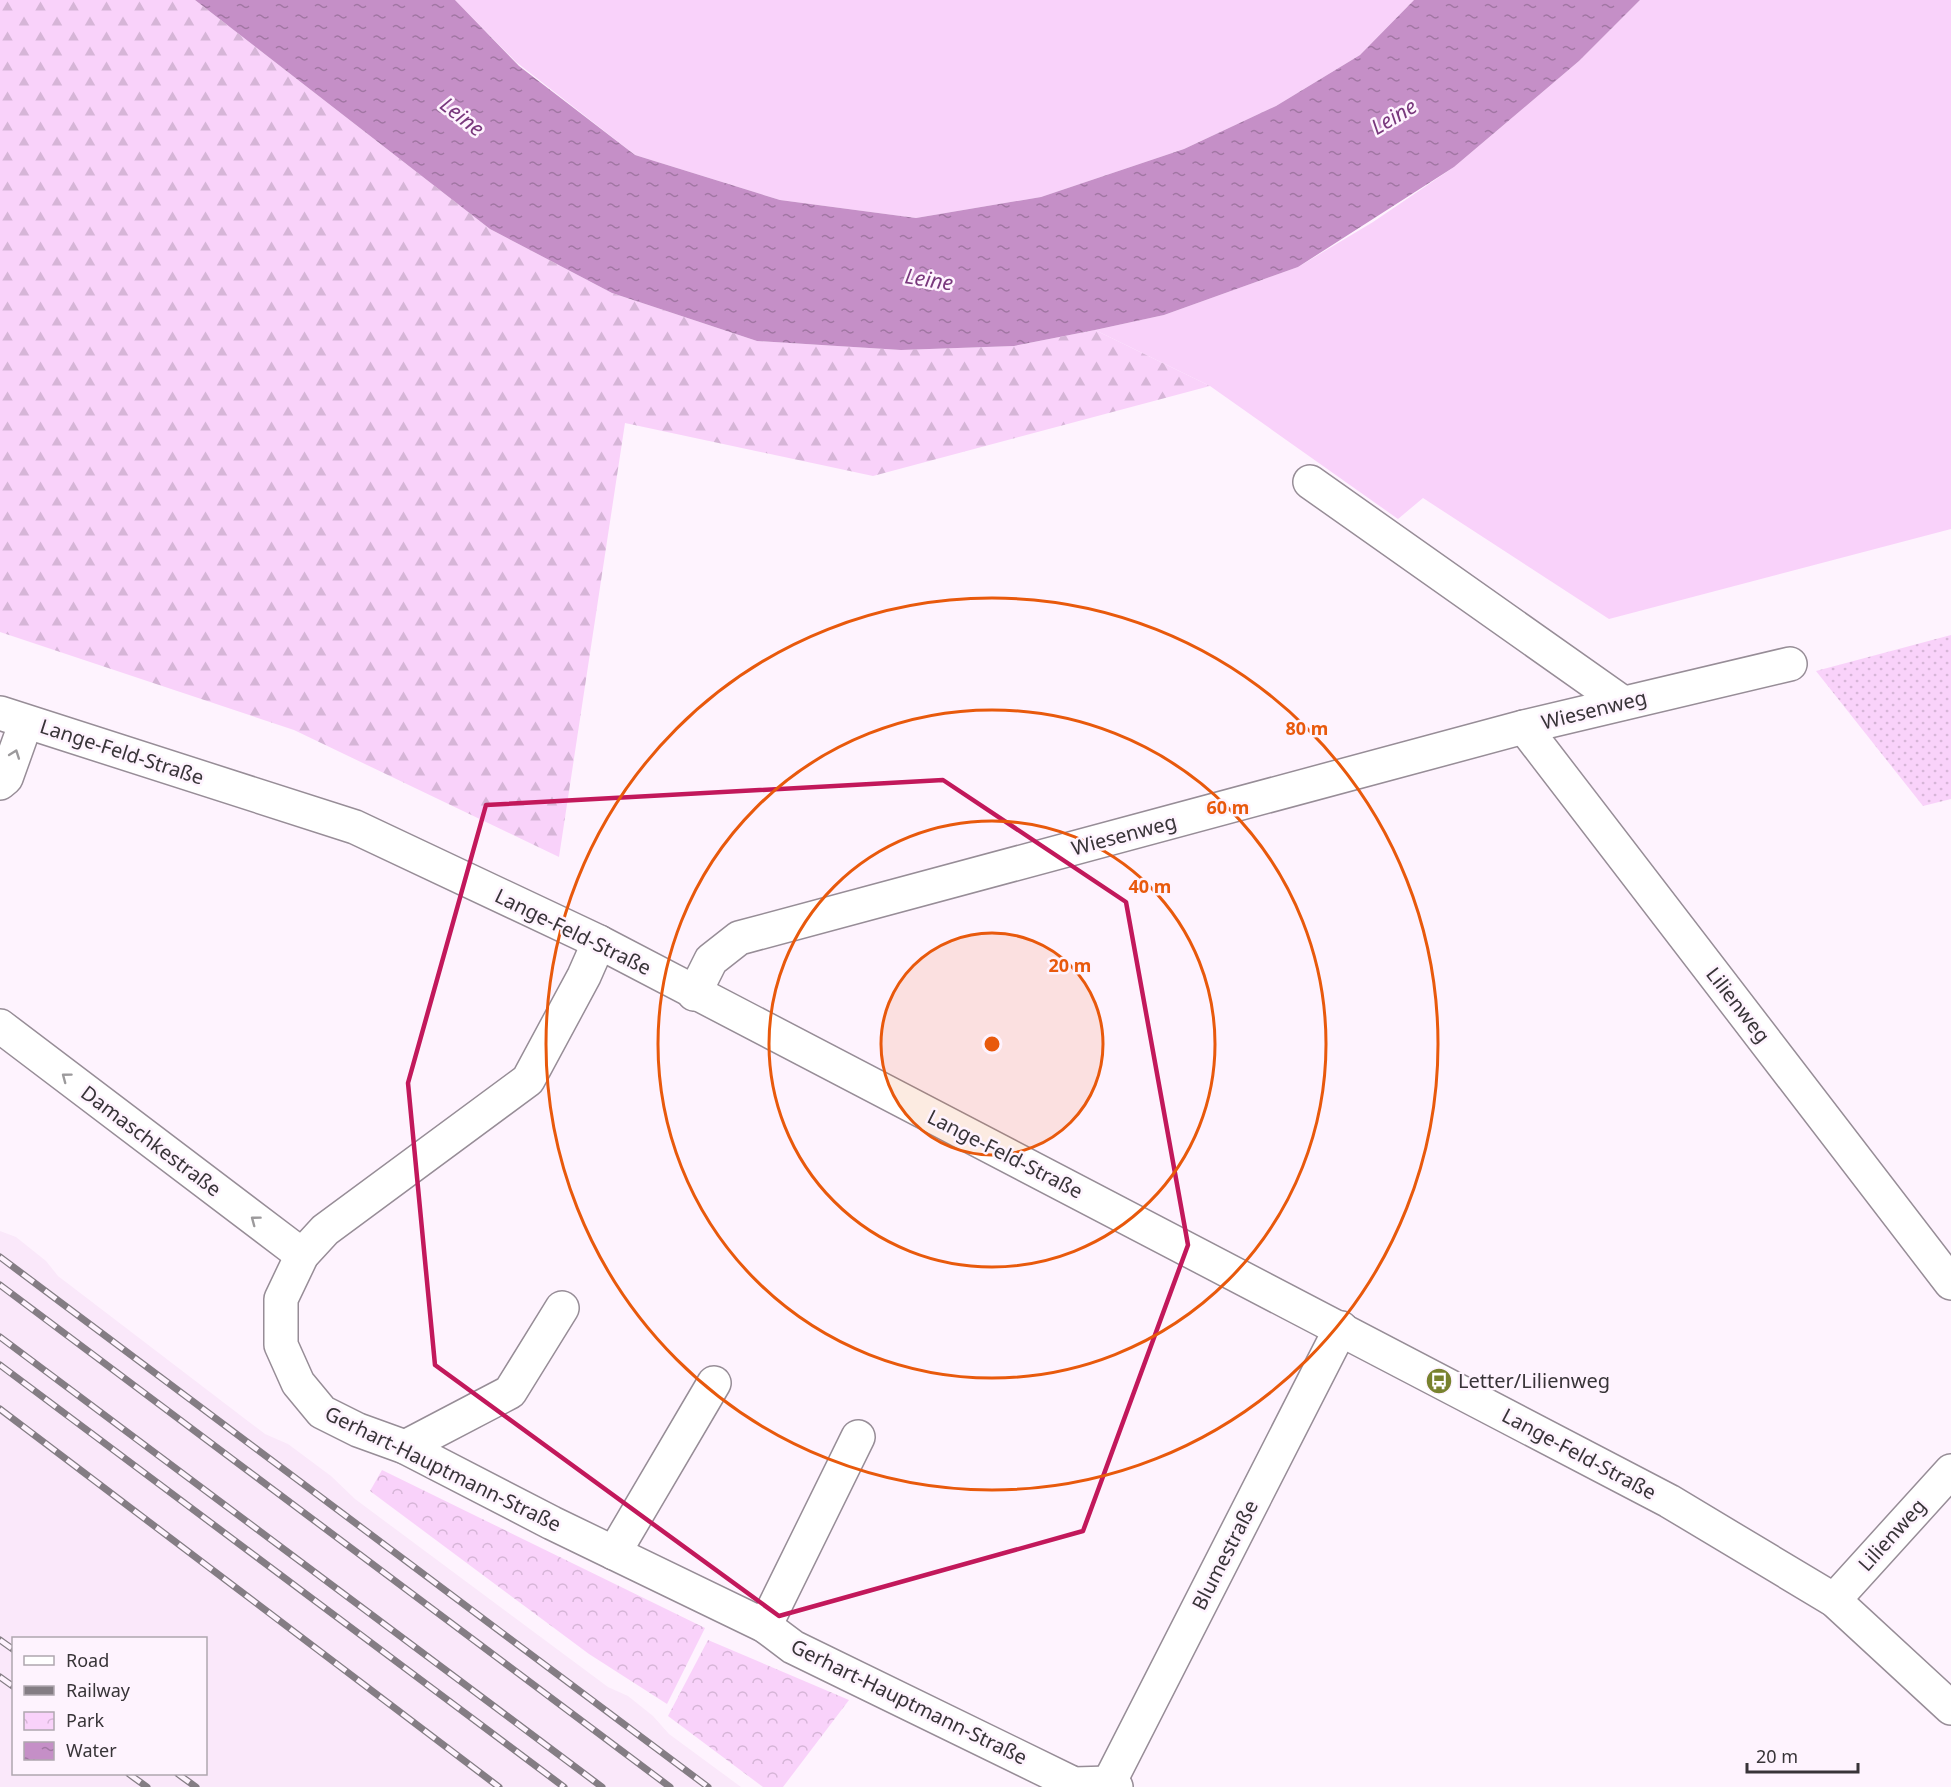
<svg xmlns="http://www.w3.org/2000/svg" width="1951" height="1787" font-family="'Noto Sans',sans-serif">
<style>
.built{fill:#fae8fa;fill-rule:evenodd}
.grass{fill:#f9d2fa}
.forest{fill:url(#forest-firs)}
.park{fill:url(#park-crowns)}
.garden{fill:url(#garden-dots)}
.water{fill:url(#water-ripples)}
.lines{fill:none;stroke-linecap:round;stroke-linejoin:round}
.minor-casing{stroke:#978d97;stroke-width:36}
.minor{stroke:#fff;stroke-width:33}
.rail-casing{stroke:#847d84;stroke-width:7}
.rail{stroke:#fef3fe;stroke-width:4.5;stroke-dasharray:14;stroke-linecap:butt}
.oneway{stroke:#9c9a9c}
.marked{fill:none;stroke:#c2185b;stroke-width:4.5;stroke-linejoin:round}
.ring{fill:none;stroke:#e8590c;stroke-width:3}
.labels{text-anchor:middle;stroke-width:5;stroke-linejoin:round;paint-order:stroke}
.street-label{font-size:20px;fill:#383438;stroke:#fef3fe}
.poi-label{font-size:20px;fill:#383438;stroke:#fef3fe;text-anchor:start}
.water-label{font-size:21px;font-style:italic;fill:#79387d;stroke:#fef3fe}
.centre{fill:#e8590c;stroke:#fef3fe;stroke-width:3}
.ring-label{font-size:18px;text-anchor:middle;font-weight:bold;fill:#e8590c;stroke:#fef3fe;stroke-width:5;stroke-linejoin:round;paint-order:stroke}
</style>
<defs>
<pattern id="forest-firs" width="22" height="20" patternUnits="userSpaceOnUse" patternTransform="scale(1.5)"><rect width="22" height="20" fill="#f9d2fa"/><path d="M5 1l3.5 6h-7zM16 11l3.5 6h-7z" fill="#d6b5d7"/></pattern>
<pattern id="park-crowns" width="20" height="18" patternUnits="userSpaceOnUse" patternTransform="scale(1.5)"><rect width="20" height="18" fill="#f9d2fa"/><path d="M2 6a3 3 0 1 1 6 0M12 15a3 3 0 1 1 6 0" fill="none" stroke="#d6b5d7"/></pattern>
<pattern id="garden-dots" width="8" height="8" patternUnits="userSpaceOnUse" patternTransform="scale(1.5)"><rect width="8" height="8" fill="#f9d2fa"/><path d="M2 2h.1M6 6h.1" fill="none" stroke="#d6b5d7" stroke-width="1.8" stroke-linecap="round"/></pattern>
<pattern id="water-ripples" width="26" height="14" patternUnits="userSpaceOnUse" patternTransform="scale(1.5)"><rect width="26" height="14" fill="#c58fc7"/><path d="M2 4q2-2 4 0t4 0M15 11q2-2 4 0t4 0" fill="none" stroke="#a176a3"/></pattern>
</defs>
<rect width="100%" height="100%" fill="#fef3fe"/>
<path class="built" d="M0,1231L16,1237L46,1261L58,1276L265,1434L288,1444L331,1476L355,1499L608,1687L628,1696L653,1716L669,1734L741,1787H0ZM206,1638V1774H14V1638Z"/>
<g class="grass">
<polygon points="455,0 1414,0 1360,55 1276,106 1184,149 1041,197 916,218 780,200 635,155 516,62"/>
<polygon points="1640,0 1951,0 1951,529 1609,619 1423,498 1398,519 1210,386 1095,330 1164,315 1298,267 1373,222 1454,167 1579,61"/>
</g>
<polygon class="forest" points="0,0 195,0 490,229 612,293 757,341 901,350 1014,346 1095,330 1210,386 873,476 625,423 559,857 294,730 0,632"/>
<g class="park">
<polygon points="382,1470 705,1628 667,1704 589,1654 370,1491"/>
<polygon points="708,1640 849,1700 783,1787 763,1787 668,1716"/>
</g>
<polygon class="garden" points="1951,635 1951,799 1923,806 1816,671"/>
<polygon class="water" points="195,0 455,0 519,66 635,155 780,200 916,218 1041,197 1184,149 1276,106 1360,55 1414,0 1640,0 1579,61 1454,167 1298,267 1164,315 1095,330 1014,346 901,350 757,341 612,293 490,229"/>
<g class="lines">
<defs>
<g id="minor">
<polyline points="1310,482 1623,703"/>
<polyline points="0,713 355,827 599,942 1669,1501 1834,1600 1951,1708"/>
<polyline points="1524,727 1951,1283"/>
<polyline points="0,783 6,778 26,722"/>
<polyline points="599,942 584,976 528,1080 325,1230 302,1255 281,1299 281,1345 298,1383 322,1412 358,1430 405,1447 552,1523 765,1626 793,1647 1074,1784 1109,1783 1116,1787"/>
<polyline points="694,994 711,960 739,938 1524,727 1790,664"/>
<polyline points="0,1026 302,1255"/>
<polyline points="405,1447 510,1392 562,1308"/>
<polyline points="614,1553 714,1383"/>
<polyline points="1834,1600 1951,1471"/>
<polyline points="765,1626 858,1437"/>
<polyline points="1109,1783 1341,1328"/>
</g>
</defs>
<use href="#minor" class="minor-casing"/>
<use href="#minor" class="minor"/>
<defs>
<g id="rail">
<polyline points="0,1257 708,1787"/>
<polyline points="0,1285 670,1787"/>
<polyline points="0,1337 602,1787"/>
<polyline points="0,1365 564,1787"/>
<polyline points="0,1409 499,1787"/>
<polyline points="0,1640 14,1650"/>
<polyline points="0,1677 14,1687"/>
<polyline points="129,1774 147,1787"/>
<polyline points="178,1774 196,1787"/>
</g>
</defs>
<use href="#rail" class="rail-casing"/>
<use href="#rail" class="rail"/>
</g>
<defs><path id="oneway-chevron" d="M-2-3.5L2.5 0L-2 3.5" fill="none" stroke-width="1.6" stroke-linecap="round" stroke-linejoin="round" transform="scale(1.5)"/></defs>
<g class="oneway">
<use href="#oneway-chevron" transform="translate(15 754) rotate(-70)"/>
<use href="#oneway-chevron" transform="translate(66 1077) rotate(-143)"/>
<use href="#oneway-chevron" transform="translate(255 1220) rotate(-143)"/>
</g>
<path class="marked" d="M943,780L1126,902L1188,1245L1083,1531L779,1616L435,1365L408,1083L486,805Z"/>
<circle cx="992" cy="1044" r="111" fill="#e8590c" fill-opacity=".12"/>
<g class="ring">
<circle cx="992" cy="1044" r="111"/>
<circle cx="992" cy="1044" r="223"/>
<circle cx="992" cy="1044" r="334"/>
<circle cx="992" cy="1044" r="446"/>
</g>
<defs>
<symbol id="bus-disc" viewBox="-11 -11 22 22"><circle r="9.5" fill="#78822e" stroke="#fef3fe"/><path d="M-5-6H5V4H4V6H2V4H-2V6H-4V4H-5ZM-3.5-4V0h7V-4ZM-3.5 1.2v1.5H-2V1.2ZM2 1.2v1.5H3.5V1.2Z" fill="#fff"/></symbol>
</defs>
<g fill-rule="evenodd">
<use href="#bus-disc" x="1424" y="1366" width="30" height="30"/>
</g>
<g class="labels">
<g class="street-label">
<text transform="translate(1594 710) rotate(-14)" y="7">Wiesenweg</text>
<text transform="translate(122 752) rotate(18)" y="7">Lange-Feld-Straße</text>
<text transform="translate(1124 835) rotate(-15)" y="7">Wiesenweg</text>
<text transform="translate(573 932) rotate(26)" y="7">Lange-Feld-Straße</text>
<text transform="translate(1738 1005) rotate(52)" y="7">Lilienweg</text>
<text transform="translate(151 1141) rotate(37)" y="7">Damaschkestraße</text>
<text transform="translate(1005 1154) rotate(27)" y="7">Lange-Feld-Straße</text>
<text transform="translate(1579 1454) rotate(28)" y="7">Lange-Feld-Straße</text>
<text transform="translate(443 1469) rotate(26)" y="7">Gerhart-Hauptmann-Straße</text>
<text transform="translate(1892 1535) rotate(-48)" y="7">Lilienweg</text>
<text transform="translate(1225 1555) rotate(-63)" y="7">Blumestraße</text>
<text transform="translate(909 1702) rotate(26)" y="7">Gerhart-Hauptmann-Straße</text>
</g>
<g class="poi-label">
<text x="1458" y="1388">Letter/Lilienweg</text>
</g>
<g class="water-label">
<text transform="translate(462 117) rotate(38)" y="7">Leine</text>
<text transform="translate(1394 117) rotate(-31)" y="7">Leine</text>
<text transform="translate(929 280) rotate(9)" y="7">Leine</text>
</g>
</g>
<circle cx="992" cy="1044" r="9" class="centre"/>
<g class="ring-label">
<text x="1307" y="735">80 m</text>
<text x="1228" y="814">60 m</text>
<text x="1150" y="893">40 m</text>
<text x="1070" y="972">20 m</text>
</g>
<rect x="12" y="1637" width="195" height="138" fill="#fef3fe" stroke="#afa7af" stroke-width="1.5"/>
<rect x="24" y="1656" width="30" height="9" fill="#ffffff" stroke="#afa7af" stroke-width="1.5"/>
<text x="66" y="1667" font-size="18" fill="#383438">Road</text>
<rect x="24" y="1686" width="30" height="9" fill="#847d84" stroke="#afa7af" stroke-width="1.5"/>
<text x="66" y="1697" font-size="18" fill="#383438">Railway</text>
<rect x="24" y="1712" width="30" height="18" fill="url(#park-crowns)" stroke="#afa7af" stroke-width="1.5"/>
<text x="66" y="1727" font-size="18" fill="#383438">Park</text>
<rect x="24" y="1742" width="30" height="18" fill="url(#water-ripples)" stroke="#afa7af" stroke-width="1.5"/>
<text x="66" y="1757" font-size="18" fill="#383438">Water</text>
<path d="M1747 1763v9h111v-9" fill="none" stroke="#383438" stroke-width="3"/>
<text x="1756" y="1763" font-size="18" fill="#383438" stroke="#fef3fe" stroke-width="4.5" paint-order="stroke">20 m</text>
</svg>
